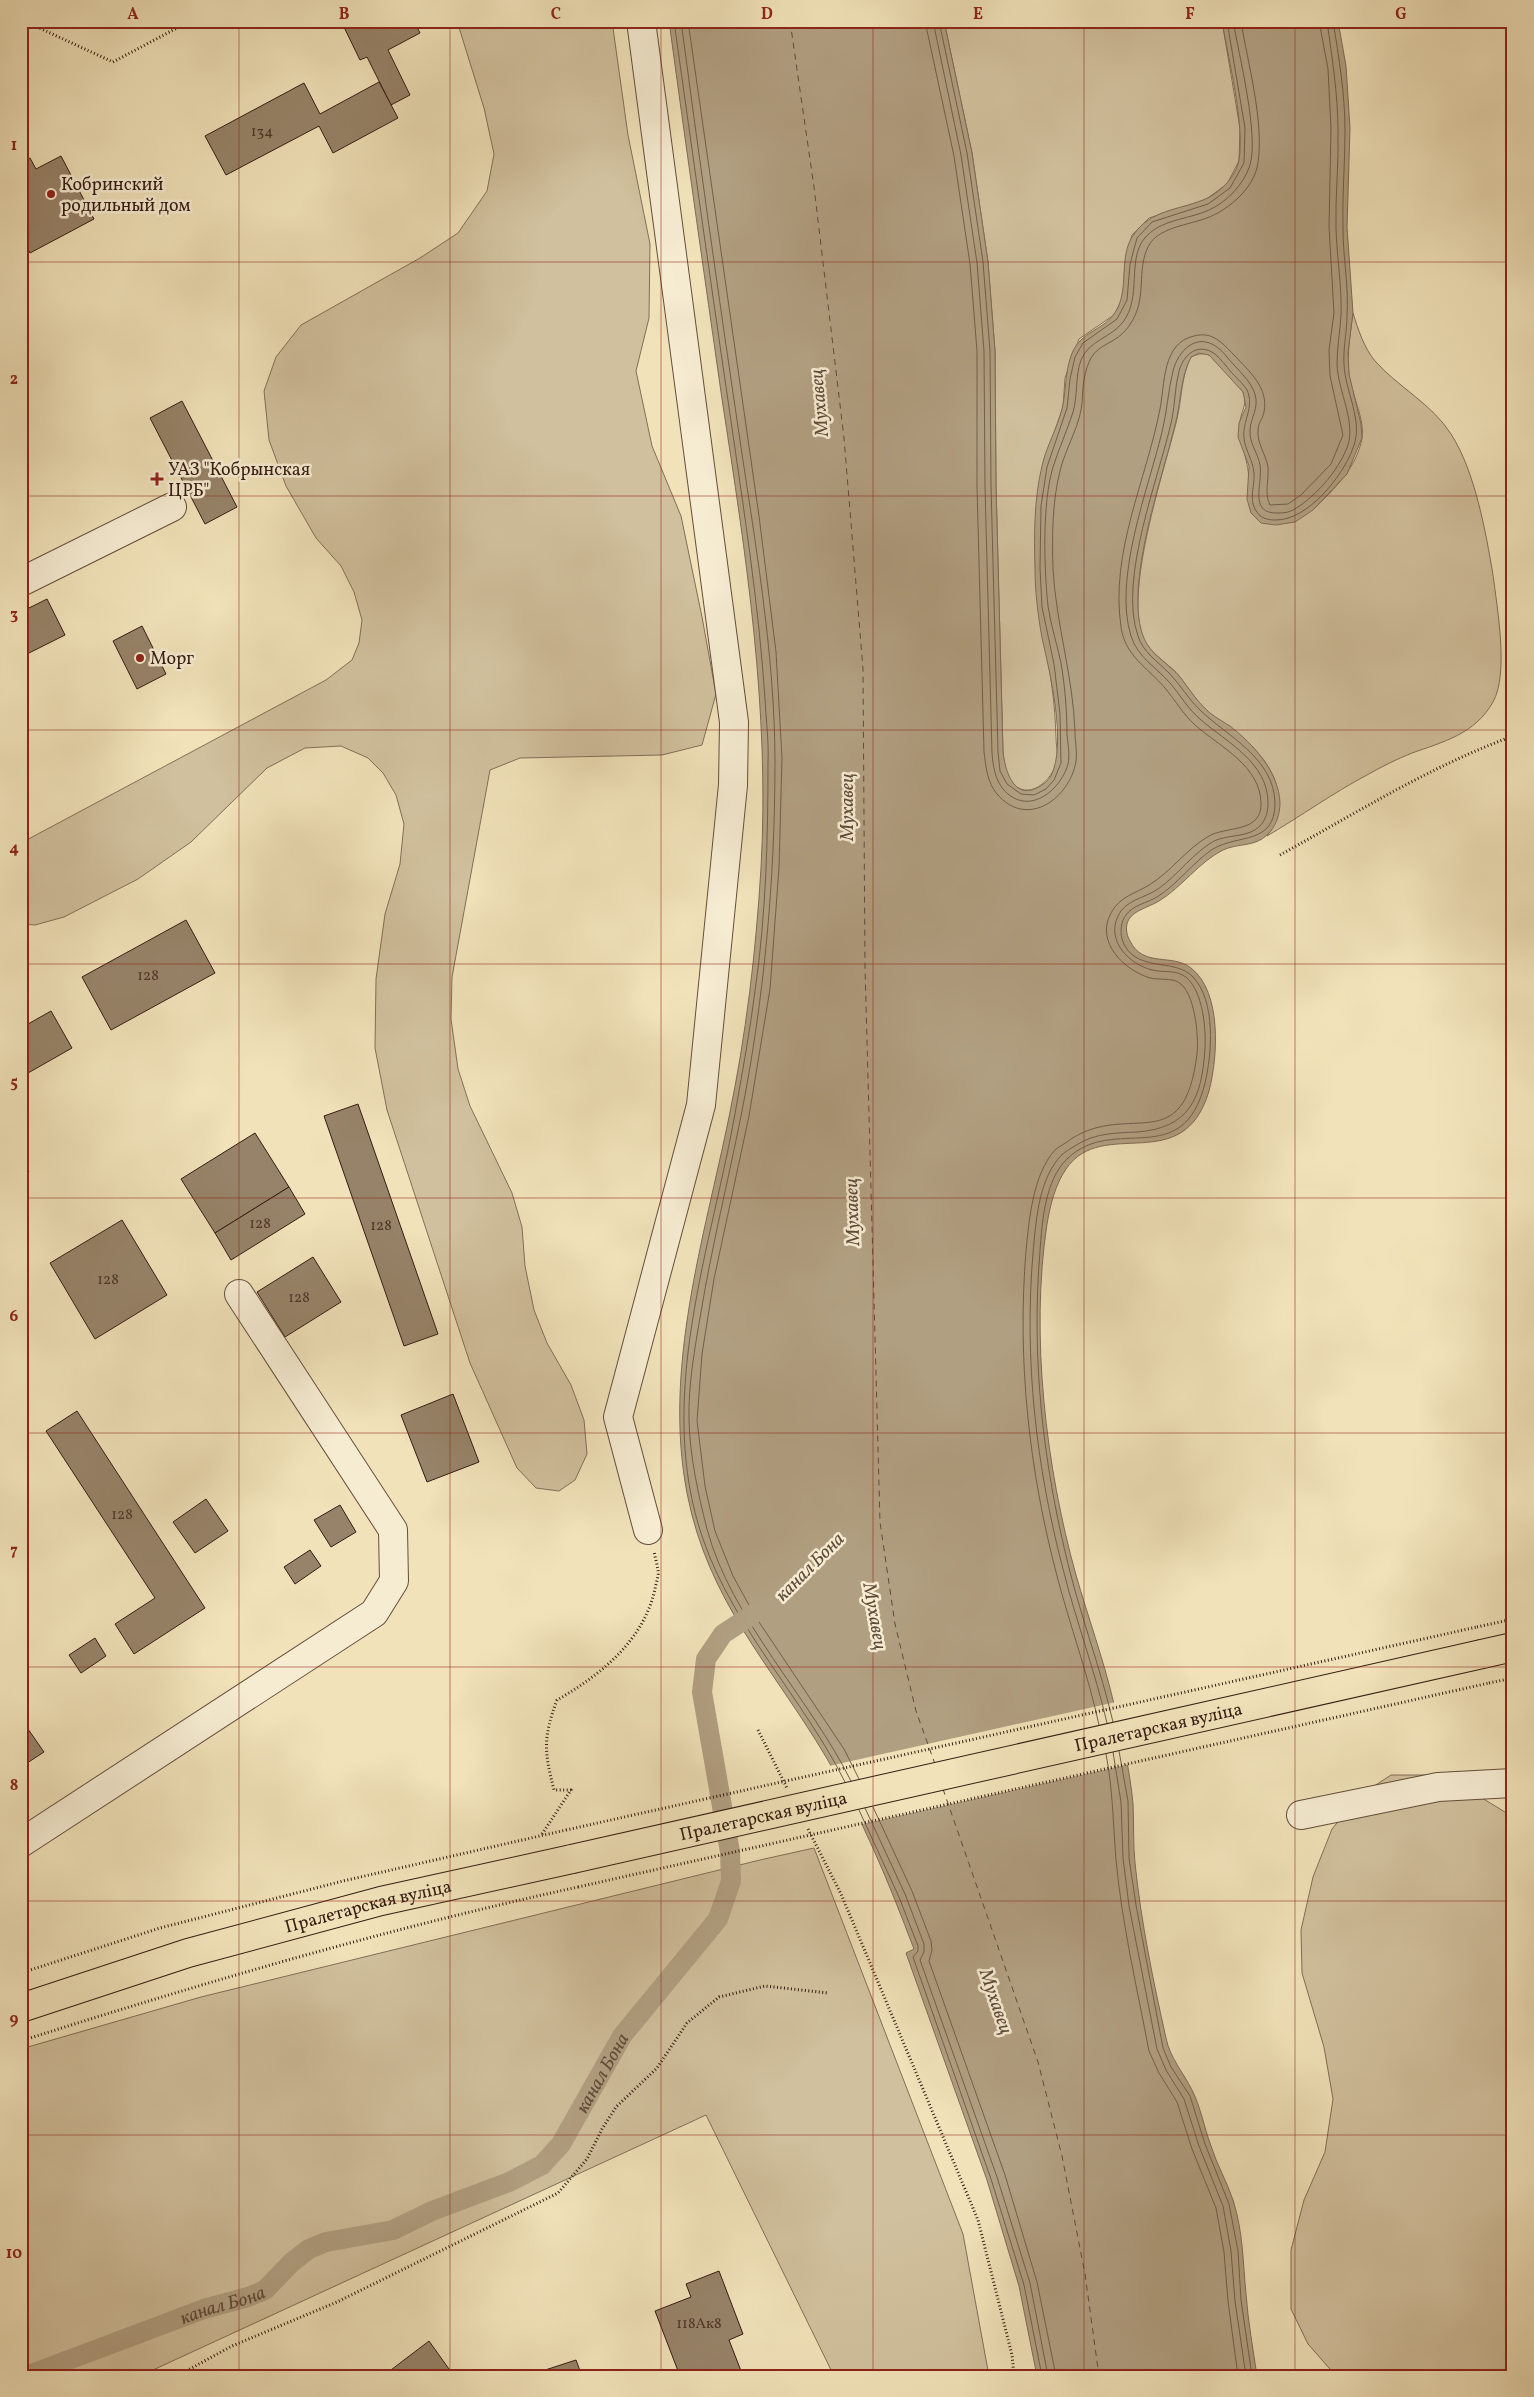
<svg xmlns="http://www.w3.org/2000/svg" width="1534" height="2397" font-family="Vollkorn,serif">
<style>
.green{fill:#d1c09d;stroke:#836e58}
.water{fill:#b19f81;stroke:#7f6b55}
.pier{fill:#f1e2b9}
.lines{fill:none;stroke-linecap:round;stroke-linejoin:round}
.shore{stroke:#735e4a;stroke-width:1}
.canal{stroke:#b19f81;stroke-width:20}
.ferry{stroke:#604a3a;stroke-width:1;stroke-dasharray:6 5;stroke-linecap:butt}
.building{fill:#978369;stroke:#351c13}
.minor-casing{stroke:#644e3c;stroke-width:30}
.major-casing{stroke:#351c13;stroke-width:30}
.path{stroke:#351c13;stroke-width:3;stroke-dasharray:1 2.5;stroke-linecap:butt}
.minor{stroke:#f6ecd2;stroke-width:28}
.major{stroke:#f1e2b9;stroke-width:28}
.major-bridge-casing{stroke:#351c13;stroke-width:30;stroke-linecap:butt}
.path-bridge{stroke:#351c13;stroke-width:3;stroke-dasharray:1 2.5;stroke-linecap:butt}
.major-bridge{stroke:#f1e2b9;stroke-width:28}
.grid{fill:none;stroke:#8f2418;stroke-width:1;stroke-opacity:0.55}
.poi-dot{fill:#8f2418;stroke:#f6ecd2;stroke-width:2}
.labels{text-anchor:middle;stroke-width:5;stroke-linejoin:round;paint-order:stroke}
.number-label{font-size:15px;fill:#4e3628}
.poi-label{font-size:18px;fill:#351c13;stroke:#f6ecd2;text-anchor:start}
.street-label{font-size:18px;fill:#351c13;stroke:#f6ecd2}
.water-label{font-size:19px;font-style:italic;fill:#604a3a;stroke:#f6ecd2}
.neatline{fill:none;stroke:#8f2418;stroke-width:2}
.grid-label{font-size:16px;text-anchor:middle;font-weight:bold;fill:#8f2418}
</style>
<rect width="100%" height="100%" fill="#f1e2b9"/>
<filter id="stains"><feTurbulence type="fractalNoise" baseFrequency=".004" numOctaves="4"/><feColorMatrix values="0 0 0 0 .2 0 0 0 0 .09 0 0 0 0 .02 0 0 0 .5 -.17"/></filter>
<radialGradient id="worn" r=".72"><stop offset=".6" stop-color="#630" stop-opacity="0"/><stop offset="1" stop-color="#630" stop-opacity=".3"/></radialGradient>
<g class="green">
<polygon points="457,21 612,21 628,135 650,244 649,318 636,371 652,446 681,516 702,617 716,694 702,745 662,755 520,758 490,770 452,977 451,1019 458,1069 470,1106 512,1193 522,1227 525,1266 534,1310 547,1343 571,1385 584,1420 587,1454 575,1480 559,1491 536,1488 517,1468 470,1363 387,1110 375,1048 376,979 385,914 400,864 404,824 396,795 383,773 368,758 341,746 305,748 267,768 191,842 138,879 64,917 35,925 21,924 21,843 326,680 352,660 359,643 362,620 354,592 341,566 316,538 286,486 269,440 264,391 276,357 301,325 420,258 458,233 487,191 494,154 484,108"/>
<path d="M944,21H1222L1240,128L1239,161L1227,184L1205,200L1149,218L1132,235L1125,263L1123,298L1114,315L1079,339L1065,378L1063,407L1054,433L1043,639C1051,671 1055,704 1056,737C1056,745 1058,753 1057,760C1053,781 1027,803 1011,781C1005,772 1004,762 1003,752L996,486L995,351L988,262L972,153Z"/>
<path d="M1353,313C1358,329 1364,348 1375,361C1398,387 1432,404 1451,434C1475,471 1486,533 1493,575C1497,607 1509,674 1493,702C1475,734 1443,742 1412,753C1397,759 1381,767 1367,775C1333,793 1301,816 1267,836C1277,821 1277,818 1276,801C1276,794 1277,785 1274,778C1262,749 1235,732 1211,714C1198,704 1190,690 1180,677C1170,664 1153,656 1145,642C1121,597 1165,469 1177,419C1182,398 1181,377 1191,357C1196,355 1203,352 1209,355C1213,357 1241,388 1243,392C1249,405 1239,413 1240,425C1240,445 1249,462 1249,482L1313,510C1333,490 1357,468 1362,438C1365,417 1351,395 1349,375C1347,354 1350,334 1353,313Z"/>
<polygon points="1391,1775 1431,1775 1469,1790 1513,1817 1513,2376 1336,2376 1308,2344 1291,2309 1291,2250 1304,2200 1325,2152 1333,2099 1324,2047 1302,1973 1301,1930 1313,1877 1332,1829 1359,1796"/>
<polygon points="814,1848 963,2234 989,2376 834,2376 706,2115 140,2376 21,2376 21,2049 201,1997 760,1860"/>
</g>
<path class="water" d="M669,21H944L972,153L988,262L995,351L996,486L1003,752C1005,769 1013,800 1037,788C1043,785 1048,781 1051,776C1067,744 1050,673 1042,638C1038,615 1035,592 1035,569C1034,535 1034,499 1042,466C1046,447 1057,429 1062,409C1066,393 1065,375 1070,359C1078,331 1100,333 1114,314C1131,291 1117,257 1134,234C1151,210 1178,210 1203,200C1219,194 1236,177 1239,160C1245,124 1228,58 1222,21H1338L1346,66L1350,128L1347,227L1353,313L1348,352L1349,374L1361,424L1362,438L1347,474L1313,510L1295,522L1276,525L1261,523L1251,513L1247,499L1249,466L1238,437L1239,423L1246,407L1243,392L1209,355L1199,353L1191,357C1180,378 1181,403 1175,425C1163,476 1119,598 1147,644C1155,657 1170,665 1180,677C1190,690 1198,703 1210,713C1215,717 1225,723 1230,726C1253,744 1279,772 1280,803C1280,814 1276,827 1267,835C1255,847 1238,843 1223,850C1199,862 1182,887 1159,901C1149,907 1135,910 1129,919C1125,926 1126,934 1130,941C1143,968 1172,953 1191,968C1222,992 1218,1057 1209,1091C1183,1179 1103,1115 1066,1169C1055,1185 1050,1206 1047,1224C1030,1335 1046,1468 1076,1575C1088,1617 1103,1658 1113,1700C1121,1734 1130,1769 1133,1804C1134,1824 1133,1844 1135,1863C1141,1922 1153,1980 1166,2038C1170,2058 1183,2072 1192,2090C1201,2108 1204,2127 1211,2146C1217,2165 1227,2182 1233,2200C1243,2231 1243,2263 1246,2294C1248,2321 1253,2349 1257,2376H1037L1019,2286L987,2180L906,1953L914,1949C889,1883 862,1817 826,1757C772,1666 708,1602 687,1493C663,1368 704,1239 729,1117C746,1035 756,952 761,868C770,709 746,555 722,399C704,273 686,147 669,21Z"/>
<polygon class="pier" points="1116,1702 1130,1764 858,1825 829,1766"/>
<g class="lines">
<g class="shore">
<path d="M674,21C693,157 712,292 732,428C745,518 759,608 765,699C766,720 769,742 768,763C768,838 766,916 755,991C750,1030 743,1069 736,1108C712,1247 654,1398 703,1539C734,1629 803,1698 845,1782"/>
<path d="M681,21C699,157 718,292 738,427C754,536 775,653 775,762C775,881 764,1000 741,1116C728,1181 712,1246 701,1312C695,1347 688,1385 689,1421C690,1456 698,1494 707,1529C731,1619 809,1697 851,1781"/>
<polyline points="688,21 759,516 776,652 782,758 779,868 770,989 749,1116 714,1279 702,1354 697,1421 705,1486 715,1531 733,1576 755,1616 844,1749 859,1779"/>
<path d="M925,21L954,156L970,264L977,351V486L984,752C986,767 987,782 997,794C1026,828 1066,801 1075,766C1078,755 1075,742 1075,731C1073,676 1056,624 1053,569C1052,538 1052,502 1060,471C1065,450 1077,431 1081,410C1083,400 1082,390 1084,380C1091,338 1111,351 1129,326C1149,298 1135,271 1149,245C1158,229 1185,225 1201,220C1225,213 1254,190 1258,163C1264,120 1248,65 1241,21"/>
<path d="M933,21L961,155L977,263L984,351L985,486L992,753C993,766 995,779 1003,789C1027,817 1060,792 1068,764C1070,755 1068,744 1067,735C1067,711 1065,687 1061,663C1057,644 1051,626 1048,606C1044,567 1042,504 1053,467C1059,448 1067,431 1073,412C1078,395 1075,377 1081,360C1089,340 1111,338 1123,322C1142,297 1127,261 1144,239C1160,219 1187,220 1209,210C1227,202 1244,184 1250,165C1259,135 1239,55 1233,21"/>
<polyline points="939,21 967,153 983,262 990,351 991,486 998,752 1000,771 1007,784 1021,794 1034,795 1046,789 1054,780 1061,763 1060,714 1054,664 1042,607 1040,568 1041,506 1047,467 1067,408 1070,379 1075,357 1083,343 1117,319 1127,300 1130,264 1137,238 1152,222 1208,204 1230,188 1244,163 1245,128 1227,21"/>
<path d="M1113,1722C1101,1670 1082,1620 1069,1568C1043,1464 1031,1358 1040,1251C1042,1222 1045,1180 1067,1159C1114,1113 1183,1173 1205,1083C1212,1054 1216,1001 1193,977C1175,957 1133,974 1122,939C1120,930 1121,922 1126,915C1133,905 1147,903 1157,897C1178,884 1193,862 1213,849C1238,834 1275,845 1275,803C1274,758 1228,737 1200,710C1188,699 1180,684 1169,673C1157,661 1143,652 1138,636C1118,579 1159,478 1172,419C1175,404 1175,386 1179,371C1184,354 1198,342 1215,354C1221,359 1226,366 1231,372C1233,374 1246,387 1247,390C1255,407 1242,421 1244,438C1245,450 1253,460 1254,473C1255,485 1249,498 1255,509C1260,518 1266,520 1276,520C1308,520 1343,476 1353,448C1364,421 1345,392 1344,364C1343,348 1347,332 1347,315C1349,287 1343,258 1343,229C1342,197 1345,164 1345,131C1345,94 1339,58 1333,21"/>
<path d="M1107,1723C1095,1671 1076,1621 1063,1569C1036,1466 1024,1359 1033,1253C1036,1222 1038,1184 1058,1159C1062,1153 1072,1148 1078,1144C1096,1133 1116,1133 1137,1132C1190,1128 1202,1098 1205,1048C1206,1028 1203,993 1187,978C1176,969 1165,973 1152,970C1129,964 1106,941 1118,916C1125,900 1145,898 1158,889C1178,875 1193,853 1214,841C1229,834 1248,838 1260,826C1266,819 1268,812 1268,803C1268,763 1228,743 1201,720C1188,709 1181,696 1170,683C1156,667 1138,658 1131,636C1113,578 1148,490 1162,432C1167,412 1168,391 1173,371C1178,351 1196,332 1217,347C1224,352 1228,359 1234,365C1242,374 1251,382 1255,394C1259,409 1251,416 1250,430C1249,443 1258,453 1260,465C1263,484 1248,514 1278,513C1289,513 1292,511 1301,505C1320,491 1338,470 1347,448C1357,423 1338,392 1337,364C1337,348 1340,332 1341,315C1342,287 1337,258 1336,229C1335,197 1339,164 1338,131C1338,94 1332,58 1327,21"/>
<path d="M1099,1725C1088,1674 1070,1626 1057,1576C1029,1470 1017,1360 1026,1251C1029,1220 1033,1174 1055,1150C1057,1148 1069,1141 1071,1139C1130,1101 1184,1160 1197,1054C1199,1037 1195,991 1178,982C1171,978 1159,980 1150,978C1124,970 1095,942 1111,913C1120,896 1135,894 1149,885C1171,872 1186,849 1209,836C1221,829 1245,830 1254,821C1259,817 1261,811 1261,804C1261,766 1220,747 1195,725C1183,714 1175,700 1165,688C1147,667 1125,656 1121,627C1110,552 1146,481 1160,409C1165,384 1162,343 1194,336C1213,331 1222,343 1234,355C1249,371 1269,388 1264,412C1262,421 1258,422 1258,431C1257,443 1266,455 1268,467C1269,481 1264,493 1270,505L1288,504L1301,495L1331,464L1343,435L1330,376L1329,350L1334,313L1329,227L1331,128L1328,69L1319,21"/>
<polyline points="1119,1751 1128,1801 1129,1858 1136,1905 1163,2048 1171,2067 1190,2096 1205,2144 1229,2204 1238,2251 1241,2300 1252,2376"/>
<polyline points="1113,1752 1121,1802 1123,1858 1129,1906 1157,2049 1166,2070 1184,2099 1199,2146 1223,2206 1231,2251 1235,2301 1246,2376"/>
<path d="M1106,1754C1113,1790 1113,1824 1116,1860C1122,1924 1137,1988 1149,2051L1159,2073L1177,2102L1192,2149L1216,2208L1224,2252L1228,2301L1238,2376"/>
<polyline points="873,1807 912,1891 931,1941 932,1950 929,1961 1005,2175 1037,2282 1056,2376"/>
<polyline points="865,1808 905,1894 924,1944 924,1952 920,1960 997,2177 1030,2283 1048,2376"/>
<polyline points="859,1810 899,1897 918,1946 918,1951 913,1957 991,2179 1024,2285 1042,2376"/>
</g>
<path class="canal" id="s1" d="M26,2376L204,2309L248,2297L265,2290L292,2262L309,2249L326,2242L393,2230L432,2211L509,2182L542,2165L561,2144L622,2036L718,1919L731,1881L730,1852L702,1692L706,1659L723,1634L761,1609"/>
<g class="ferry">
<polyline points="790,21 814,187 844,438 863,669 865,967 880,1522 895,1624 916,1711 935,1764"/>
<polyline points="943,1789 1038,2062 1062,2156 1085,2274 1099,2376"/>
</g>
</g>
<g class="building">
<polygon points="341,21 414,21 420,33 388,50 410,95 391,105 367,57 360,60"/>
<polygon points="379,82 398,118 333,153 319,126 226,175 205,136 304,83 320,114"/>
<polygon points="61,156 94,219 30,253 21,236 21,162 30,158 36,169"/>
<polygon points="182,401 237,507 205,524 150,418"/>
<polygon points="47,599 65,635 21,657 21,612"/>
<polygon points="142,626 166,674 137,689 113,641"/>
<polygon points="186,920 215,973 111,1030 82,977"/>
<polygon points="51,1011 72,1048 21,1077 21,1028"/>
<polygon points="358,1104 438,1334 404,1346 324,1116"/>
<polygon points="255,1133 289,1187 215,1233 181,1179"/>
<polygon points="21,1159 29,1172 21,1177"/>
<polygon points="289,1187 305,1214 231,1260 215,1233"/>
<polygon points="122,1220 167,1295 95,1339 50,1263"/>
<polygon points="313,1257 341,1302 285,1337 257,1292"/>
<polygon points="453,1394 479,1462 427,1482 401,1415"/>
<polygon points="77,1411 205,1608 134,1654 115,1624 155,1598 46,1431"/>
<polygon points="206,1499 228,1531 195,1553 173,1522"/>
<polygon points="340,1505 356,1532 331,1547 314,1520"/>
<polygon points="310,1550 321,1566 295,1584 284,1567"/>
<polygon points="95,1638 106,1656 81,1673 69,1655"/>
<polygon points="21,1719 44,1752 21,1767"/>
<polygon points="719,2271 743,2334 729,2340 743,2376 680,2376 655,2311 691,2297 686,2284"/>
<polygon points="429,2341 454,2376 383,2376"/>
<polygon points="576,2360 582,2376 540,2376 539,2372"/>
</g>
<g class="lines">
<defs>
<g id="minor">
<polyline points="641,21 734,722 733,785 701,1105 618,1417 648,1530"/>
<polyline points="21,582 172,507"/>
<polyline points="1301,1815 1438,1787 1513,1783"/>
<polyline points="21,1843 374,1613 394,1581 393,1530 239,1294"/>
</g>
<g id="major">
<polyline points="1482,1654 1513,1647"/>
<path id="s2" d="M21,2008L188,1953L381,1901L572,1859"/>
</g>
</defs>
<use href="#minor" class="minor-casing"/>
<use href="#major" class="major-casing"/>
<g class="path">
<polyline points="24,21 113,62 190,21"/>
<path d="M1280,855C1356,813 1431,766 1513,736"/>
<polyline points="1477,1627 1513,1619"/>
<polyline points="1489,1683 1513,1678"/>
<polyline points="758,1730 787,1788"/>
<polyline points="808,1829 841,1894 978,2220 1012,2355 1014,2376"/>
<path d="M542,1834L571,1790H554C544,1751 543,1738 557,1700C601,1675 644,1640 655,1589C656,1583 659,1576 658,1570C657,1564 655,1557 654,1551"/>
<polyline points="21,1973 160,1928 343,1881 566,1830"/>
<path d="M21,2041C205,1982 390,1928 578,1887"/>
<polyline points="177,2376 232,2346 337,2302 558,2193 587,2159 602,2129 616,2107 657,2068 687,2023 719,1997 765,1986 828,1993"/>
</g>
<use href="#minor" class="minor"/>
<use href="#major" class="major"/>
<defs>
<g id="major-bridge">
<path id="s3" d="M572,1859L1482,1654"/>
</g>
</defs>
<use href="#major-bridge" class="major-bridge-casing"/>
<g class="path-bridge">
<polyline points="566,1830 1477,1627"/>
<polyline points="578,1887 1489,1683"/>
</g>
<use href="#major-bridge" class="major-bridge"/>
</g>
<path class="grid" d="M239,21V2376M450,21V2376M661,21V2376M873,21V2376M1084,21V2376M1295,21V2376M21,262H1513M21,496H1513M21,730H1513M21,964H1513M21,1198H1513M21,1433H1513M21,1667H1513M21,1901H1513M21,2135H1513"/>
<g class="poi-dot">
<circle cx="51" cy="194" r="5"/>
<path d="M154.5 471.5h5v5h5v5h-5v5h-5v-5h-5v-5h5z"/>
<circle cx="140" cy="658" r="5"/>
</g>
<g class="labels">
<g class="number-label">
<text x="262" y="136">134</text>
<text x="148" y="980">128</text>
<text x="260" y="1228">128</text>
<text x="381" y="1230">128</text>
<text x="108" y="1284">128</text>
<text x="299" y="1302">128</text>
<text x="122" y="1519">128</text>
<text x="699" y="2328">118Ак8</text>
</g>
<g class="poi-label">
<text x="61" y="190">Кобринский<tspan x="61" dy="21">родильный дом</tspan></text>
<text x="168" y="475">УАЗ "Кобрынская<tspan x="168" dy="21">ЦРБ"</tspan></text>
<text x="150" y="664">Морг</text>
</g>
<g class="street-label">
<text dy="6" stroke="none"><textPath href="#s3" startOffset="601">Пралетарская вуліца</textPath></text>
<text dy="6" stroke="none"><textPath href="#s3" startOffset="196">Пралетарская вуліца</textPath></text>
<text dy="6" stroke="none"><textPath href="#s2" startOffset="362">Пралетарская вуліца</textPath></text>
</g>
<g class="water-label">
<text transform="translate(818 403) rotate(-95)" y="7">Мухавец</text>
<text transform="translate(846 807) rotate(-90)" y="7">Мухавец</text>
<text transform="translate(851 1212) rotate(-92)" y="7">Мухавец</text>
<text transform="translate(809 1566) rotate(-45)" y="7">канал Бона</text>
<text transform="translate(876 1616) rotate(80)" y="7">Мухавец</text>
<text transform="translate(997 2001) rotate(71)" y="7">Мухавец</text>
<text dy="7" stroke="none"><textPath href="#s1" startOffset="674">канал Бона</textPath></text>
<text dy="7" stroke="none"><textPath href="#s1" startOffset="209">канал Бона</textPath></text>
</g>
</g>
<rect width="1534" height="2397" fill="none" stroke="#f1e2b9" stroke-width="55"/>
<rect x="28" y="28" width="1478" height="2342" class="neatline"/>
<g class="grid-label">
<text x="133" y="19">A</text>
<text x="344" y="19">B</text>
<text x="556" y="19">C</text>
<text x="767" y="19">D</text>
<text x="978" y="19">E</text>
<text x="1190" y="19">F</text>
<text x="1401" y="19">G</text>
<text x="14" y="150">1</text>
<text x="14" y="384">2</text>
<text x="14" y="619">3</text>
<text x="14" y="853">4</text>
<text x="14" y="1087">5</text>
<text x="14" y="1321">6</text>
<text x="14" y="1555">7</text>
<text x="14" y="1790">8</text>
<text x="14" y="2024">9</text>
<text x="14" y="2258">10</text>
</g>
<rect width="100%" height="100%" filter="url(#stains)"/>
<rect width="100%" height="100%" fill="url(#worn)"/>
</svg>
